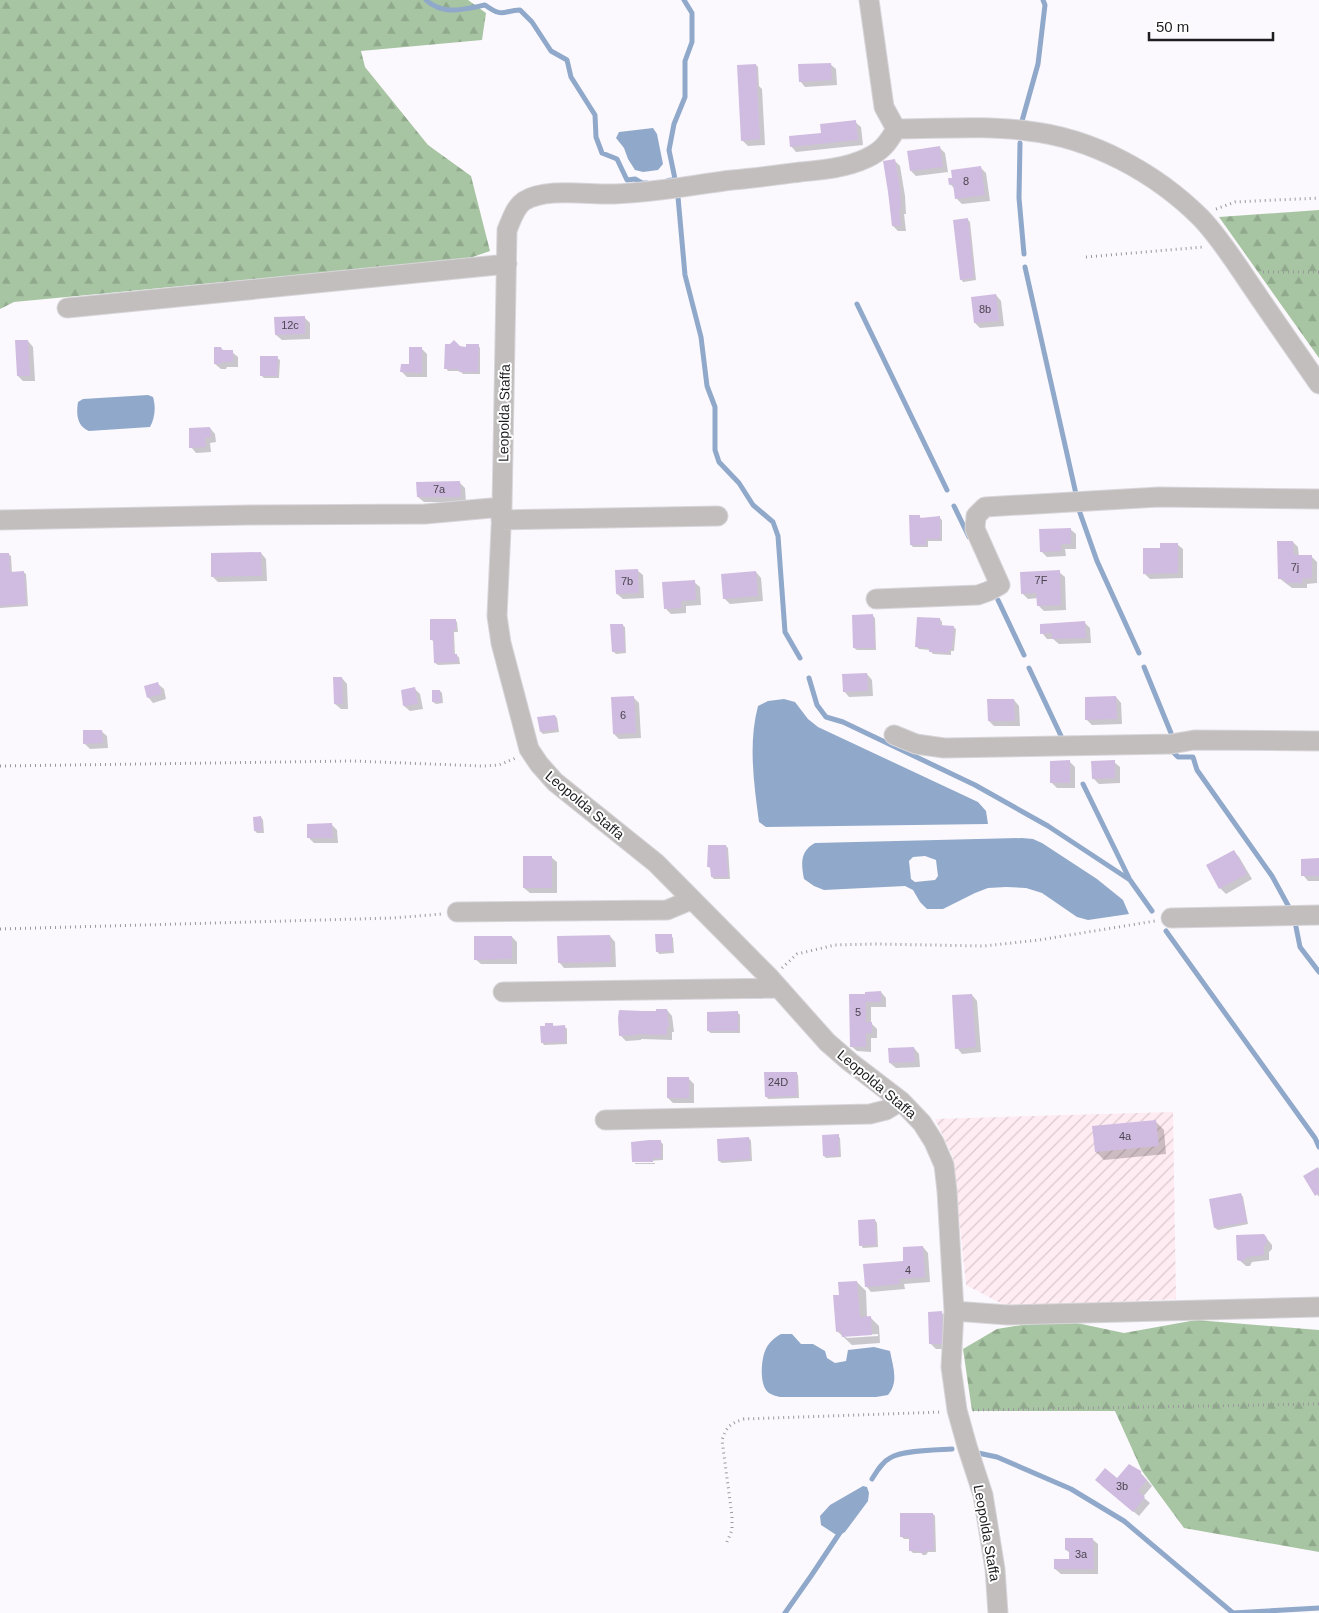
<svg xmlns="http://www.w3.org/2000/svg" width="1319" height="1613" viewBox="0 0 1319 1613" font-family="Arial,sans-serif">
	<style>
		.industrial { fill: url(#industrial-furrows) }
		.forest { fill: url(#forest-firs) }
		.water { fill: #90a9ca; fill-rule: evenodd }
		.shadow { fill: #0003; fill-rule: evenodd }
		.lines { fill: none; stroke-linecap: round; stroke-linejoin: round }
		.stream { stroke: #90a9ca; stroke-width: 5 }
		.building { fill: #d1bce1 }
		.minor-casing { stroke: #d8d6da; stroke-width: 21 }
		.path { stroke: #9a989c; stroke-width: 3; stroke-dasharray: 1 4; stroke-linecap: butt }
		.minor { stroke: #c2bebe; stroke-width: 19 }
		.labels { text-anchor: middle; stroke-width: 4; stroke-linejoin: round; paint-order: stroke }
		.number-label { font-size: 11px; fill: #4b4550 }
		.street-label { font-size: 14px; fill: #1e1d20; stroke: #fff }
	</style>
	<defs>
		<pattern id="industrial-furrows" width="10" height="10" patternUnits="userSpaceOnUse" patternTransform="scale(1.25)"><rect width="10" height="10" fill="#ffebf2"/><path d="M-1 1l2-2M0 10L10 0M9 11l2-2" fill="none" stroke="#dac9cf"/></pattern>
		<pattern id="forest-firs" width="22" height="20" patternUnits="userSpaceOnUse" patternTransform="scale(1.25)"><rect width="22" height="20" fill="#a8c5a3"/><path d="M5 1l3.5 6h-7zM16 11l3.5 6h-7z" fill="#90a98c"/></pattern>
	</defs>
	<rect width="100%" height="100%" fill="#fcf9fe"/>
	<!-- industrial -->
	<path class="industrial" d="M1173,1112L1176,1299L1008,1307L966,1285L953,1157L935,1119Z"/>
	<!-- forest -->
	<path class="forest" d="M0,0H468L486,13L482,40L361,51L365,67L428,145L471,176L490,251L467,259L14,302L0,309Z
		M1319,210V358L1219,217Z
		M1058,1319L1124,1333L1196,1320L1319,1330V1552L1184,1528L1142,1471L1115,1411H972L963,1349L997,1329Z"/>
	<!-- water -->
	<path class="water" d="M653,128L657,134L663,164L658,170L643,172L635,170L628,159L624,148L616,138L619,132Z
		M148,395L153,397C156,407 155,418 150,427L89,431C77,426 76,414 78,402L83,399Z
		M784,699L795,702L808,719L818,727L978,802L986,811L988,824L766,827L759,822C754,784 748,744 758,706L768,701Z
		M1022,838L1033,839L1042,843L1097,879L1123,900L1129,914L1088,920L1077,917L1042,893L1026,888L1006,887L988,888L975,893L943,909H927L920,902L913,890L905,886L824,890L814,886L804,879C801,863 800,851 815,843ZM925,856L936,860L938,876L935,880L915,882L911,879L909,861L913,857Z
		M781,1334H792L801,1344H813L825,1351L827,1358L835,1363L846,1361L848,1350L874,1347L890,1351C893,1367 899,1382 888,1395L876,1397H780C776,1396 772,1395 769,1393C759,1386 761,1361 765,1351C768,1343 774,1338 781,1334Z
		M863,1486L867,1487L869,1493L868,1501L845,1532L838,1536L821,1525L820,1516L830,1505Z"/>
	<!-- shadow -->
	<path class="shadow" d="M830,64L836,69L837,85L805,87L800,81Z
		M756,65L758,67L759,86L762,89L765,145L748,146L742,140Z
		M855,122L861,127L863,145L796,152L791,146Z
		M940,148L945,153L948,172L916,176L911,171Z
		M894,160L900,166L905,196L906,214H904L906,231H898L893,226Z
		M980,167L986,173L990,201L962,204L957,199L955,189L950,184Z
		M967,219L970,222L976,280L963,282L961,279Z
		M996,295L1001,301L1004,326L980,328L975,323Z
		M304,317L310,323V339L282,340L276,335Z
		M28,341L33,347L35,381H23L18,376Z
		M478,345L480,348V374H463L460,371H448L446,368L460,348H467Z
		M221,348L225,352H232L238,357V367H227L226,369H221L215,364Z
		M421,348L427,354V377H407L402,372L410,366Z
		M277,358L280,360L279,378H264L261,375Z
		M210,428L215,434L216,442L210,443L211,452L196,453L191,447Z
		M460,483L465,488L466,502H424L418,497Z
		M919,516L922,519L939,517L942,520V541H928V547H913L911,545Z
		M1070,529L1076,534V549H1065L1066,556L1047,557L1041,551Z
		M1293,542L1298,547L1299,557L1311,556L1317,562V583L1307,584V588H1292L1279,578Z
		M1177,544L1183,549V578L1150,579L1144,573L1161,550Z
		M261,553L266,559L267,581L218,582L213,577Z
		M0,554H8L11,556L12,573L23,572L26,574L28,606L0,608Z
		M637,570L643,575L644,598L623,599L617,594Z
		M756,572L761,578L763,601L730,604L724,598Z
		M1059,572L1065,577L1066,610L1044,611L1038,605V598L1028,599L1022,593Z
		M694,582L700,587L701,605L686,606V613L671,614L666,609Z
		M872,615L875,618L876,650H857L854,648Z
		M940,619L942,622V626L953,627L956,629L954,651H951V655L933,654L930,650L919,649L917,647Z
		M455,620L457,622L458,632H454L455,655L459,657L460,664L438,665L435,663L434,642L431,639Z
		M1085,623L1090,628L1091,643L1059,644L1053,639H1047L1042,633Z
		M622,625L625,627L626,653L616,654L613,651Z
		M867,674L872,680L873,696L849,697L844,691Z
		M342,678L347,684L348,709H341L335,704Z
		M158,684L164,689L166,699L153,703L148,697Z
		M415,689L420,694L423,709L410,711L404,706Z
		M440,691L442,693L443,703L436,704L433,702Z
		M633,697L639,703L641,738L619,739L614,734Z
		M1116,697L1121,703L1122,724L1092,725L1086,719Z
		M1014,700L1019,706L1020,726H994L989,721Z
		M555,716L557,718L559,732L543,734L541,732Z
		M101,731L107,736L108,748L90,749L85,744Z
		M1070,762L1075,767V788H1057L1051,782Z
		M1114,762L1120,767V783L1099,784L1093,778Z
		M261,817L263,820L264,833H257L255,831Z
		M332,825L337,830L338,843H314L309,838Z
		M726,846L728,848L730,879H714L712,877L711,869L709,867Z
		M1234,851L1239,857L1252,879L1226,894L1220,888L1207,866Z
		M551,857L557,862V893H530L524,888Z
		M1319,860V881H1308L1303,875Z
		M671,935L673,938L674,953L659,954L657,951Z
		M610,936L615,942L616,967L564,968L559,962Z
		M512,937L517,942V964H481L475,959Z
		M881,992L886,998V1007H871V1023L877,1029V1038H871V1052L857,1051L851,1046L867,996Z
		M972,995L977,1001L981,1052L962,1054L957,1048Z
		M667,1010L672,1016L674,1032H672V1040L641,1039V1040L626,1041L620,1035L643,1012Z
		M738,1013L740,1015V1033H711L708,1031Z
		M552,1024L555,1027H565L567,1029V1044L544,1045L542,1042Z
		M914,1048L919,1054L920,1067L896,1068L890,1063Z
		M796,1073L798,1075L799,1098L768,1099L766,1096Z
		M688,1078L694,1084V1103H673L668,1098Z
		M1156,1122L1164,1130L1166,1154L1104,1160L1096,1152Z
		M838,1136L840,1138L841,1157L826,1158L824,1156Z
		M749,1138L751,1141L752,1161L722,1163L719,1161Z
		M660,1141L663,1144V1160L633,1162V1143Z
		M635,1163H655V1164H635Z
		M1318,1168L1319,1169V1197L1305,1176Z
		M1241,1194L1243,1197L1248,1224L1218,1230L1215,1228Z
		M875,1220L877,1223L878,1247L863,1248L861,1245Z
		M1264,1235L1272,1245V1249L1269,1252V1260L1252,1262L1250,1266H1246L1238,1259Z
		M923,1247L928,1253L930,1282L904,1284L905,1289L871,1292L866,1286L905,1262Z
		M857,1282L866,1291L867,1318L870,1317L879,1326L880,1343L852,1345L837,1331L841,1296ZM878,1334V1336L847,1338L844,1336Z
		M942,1313L947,1318L948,1349H936L930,1343Z
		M1140,1472L1152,1486L1143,1497L1150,1503L1139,1516L1102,1486Z
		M933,1514L935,1516L936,1552H928L926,1555H923L921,1553H913L910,1550V1539H904L901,1536Z
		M1092,1539L1098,1544V1574H1061L1055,1569L1070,1560V1553L1066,1550Z"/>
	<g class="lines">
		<!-- stream -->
		<path class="stream" d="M426,0C443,16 465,9 485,5C503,18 502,11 520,10L532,22L551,51L567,60L571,77L595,115L596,137L602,153L617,159L627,180L635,179L642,183H647
			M1022,121L1038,64L1045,5L1043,0
			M1020,143L1019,198L1024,254
			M667,181L675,179L669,150L674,124L685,97V61L692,42V13L684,0
			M678,197L685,275L701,337L707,386L715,407V450L719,462L739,483L753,505L773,522L778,536L785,632L800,658
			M1025,267L1076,494
			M857,304L947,490
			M954,506L969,537
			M1079,510L1097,561L1139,653
			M998,600L1024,655
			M1144,667L1171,733
			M1029,668L1062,738
			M809,678L817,705L826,717L843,722L975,785L1048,826L1130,880L1152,911
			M1173,752L1178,757H1193L1197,770L1272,876L1290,909
			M1083,784L1129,878
			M1295,922L1300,947L1319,972
			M1166,931L1315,1138L1319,1147
			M978,1453L997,1457L1071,1489L1124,1521L1233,1613L1319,1608
			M872,1479C877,1471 882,1462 890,1458C902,1450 937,1450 952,1449
			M785,1613L811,1576L841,1531"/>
	</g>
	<!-- building -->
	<path class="building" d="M831,63L832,80L799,82L798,64Z
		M756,64L760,139L741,141L737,65Z
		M856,120L858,140L790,147L789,136L821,133L820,124Z
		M940,146L943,167L910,171L907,151Z
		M895,159L900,189L901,209H899L901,226H892L888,192L883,161Z
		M981,166L985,195L955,199L953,184L949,185L948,178H952L951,170Z
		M968,218L974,278L960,280L953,220Z
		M996,294L999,321L974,323L971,297Z
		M305,316V334L275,335L274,317Z
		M15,340H28L30,376H17Z
		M454,340L460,346L466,347V344H479L478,372H459V369H444L445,344H450Z
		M214,347H221L222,350H233V362H222L221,364H214Z
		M409,347H422V373L400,372L401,364H409Z
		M260,356H278L277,376H260Z
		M210,427L211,437L205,438L206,447L189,448V428Z
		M460,481L461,497H417L416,482Z
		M909,515H920V518L940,516V539H926V545H910Z
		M1071,528V544H1061V551L1040,552L1039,529Z
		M1277,541H1293L1294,555H1312V578L1302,579L1303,583H1285V579H1278Z
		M1160,543H1178V573L1143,574V548H1160Z
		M261,552L262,576L211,577V553Z
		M0,553H9L10,572L24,571L26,604L0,606Z
		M638,569L639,593L616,594L615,570Z
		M1060,570L1061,605L1037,606L1036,593L1021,594L1020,572Z
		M756,571L758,596L723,599L721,574Z
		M695,580L696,600L681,601V608L664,609L662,582Z
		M873,614L875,648H853L852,615Z
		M917,617L940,618V625L954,626L952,649H949V653L929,652V648L915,647Z
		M430,619H456V630H453V654H457L458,662L434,663L433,640H430Z
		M1085,621L1086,638L1052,639V633L1040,634V624Z
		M610,624H623L625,651L612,652Z
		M867,673L868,691L843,692L842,674Z
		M333,677H342L343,704H334Z
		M158,682L162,694L147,698L144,686Z
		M415,687L418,704L403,706L401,690Z
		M432,690H440L441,702H432Z
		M634,696L636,733L613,734L611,697Z
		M1116,696L1117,719L1085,720V697Z
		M987,699H1014L1015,721H988Z
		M555,715L558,729L540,732L537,717Z
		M83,730H102L103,743L83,744Z
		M1070,760V783H1050V761Z
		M1115,760V778L1092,779L1091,761Z
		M261,816L262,831H254L253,817Z
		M332,823L333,838H307V824Z
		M708,845H726L728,877H711L710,867H707Z
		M1234,850L1247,874L1219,889L1206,865Z
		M523,856H552V888H523Z
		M1319,858V876H1301V859Z
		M655,934H672V951L656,952Z
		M610,935L611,962L558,963L557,936Z
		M474,936H512V959L474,960Z
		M881,991V1002H866V1022H872V1033H866V1047H850L849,994H865V992Z
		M972,994L976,1047L955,1049L952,995Z
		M656,1009H667L669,1027H667V1035L636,1034V1035L619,1036L618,1018L619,1010L643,1011H656Z
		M738,1011V1031H707V1012Z
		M545,1023H553V1026L565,1025V1042L541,1043L540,1026H545Z
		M914,1047L915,1062L889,1063L888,1048Z
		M764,1072H797V1096L765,1097Z
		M667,1077H689V1098H667Z
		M1156,1120L1159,1146L1095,1152L1092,1126Z
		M839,1134V1156H823L822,1135Z
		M749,1137L750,1159L718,1161L717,1139Z
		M649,1140H661V1158H653V1162H632L631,1142Z
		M1318,1167L1319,1193L1315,1196L1303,1176Z
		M1241,1193L1247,1222L1214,1228L1209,1199Z
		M875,1219L876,1245L859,1246L858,1220Z
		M1264,1234L1267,1238V1243L1264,1246V1255L1247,1257L1244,1261H1240L1237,1260L1236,1235Z
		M923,1246L925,1277L899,1279L900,1284L865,1287L863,1264L903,1261V1247Z
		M857,1281L860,1317L871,1316L872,1335L842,1337L841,1331L836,1332L833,1295H839L838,1282Z
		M942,1311L943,1344H929L928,1312Z
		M1129,1464L1141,1471V1475L1147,1480L1138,1491L1145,1497L1133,1512L1095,1480L1105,1468L1117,1478Z
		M900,1513H933L934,1550L926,1551L924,1553H920L917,1551H909V1537H900Z
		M1065,1538H1093L1094,1569H1054V1559H1069V1550H1065Z"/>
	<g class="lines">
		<defs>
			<path id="minor" d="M869,0L884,107L896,129
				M896,129C888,143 882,151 867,158C846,168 822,170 800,172C777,175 755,178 732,180C693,185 654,193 614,194C589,195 546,187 524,201C515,207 511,221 507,230L502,507L497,616L501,643L529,749L539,764L555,782L656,863L770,978L827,1042L850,1062L901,1101L922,1123L934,1142L944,1165L947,1191L954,1311L951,1367L957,1410L967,1446L983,1495L995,1569L998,1613
				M896,129C940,129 985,125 1028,131C1092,138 1156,173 1201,218C1220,238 1235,262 1250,284C1273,318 1296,351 1319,384
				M67,308L507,264
				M0,520L249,515L425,514L502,507
				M501,520L718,516
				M876,599L978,595L989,591L1000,585L975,529L976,516L985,507L1159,497L1319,499
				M894,735L916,744L944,748L1171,744L1194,740L1319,741
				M457,912L667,910L691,900
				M1171,918L1319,915
				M503,992L779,988
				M605,1120L870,1114L886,1110L901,1101
				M954,1311L1008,1315L1319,1307"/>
		</defs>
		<!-- minor casing -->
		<use href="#minor" class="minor-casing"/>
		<!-- path -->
		<path class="path" d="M1216,209L1235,202L1319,198
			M1086,257L1203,247
			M1263,272H1319
			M0,766L352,761L483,766L499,765L516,758
			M0,929L393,918L442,914
			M782,968L797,954L835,945L876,944L984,946L1039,940L1155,921
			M973,1410L1319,1404
			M727,1542L732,1530V1516L722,1440C726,1427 731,1423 744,1419L942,1412"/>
		<!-- minor -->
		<use href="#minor" class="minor"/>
	</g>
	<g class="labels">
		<!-- number labels -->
		<g class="number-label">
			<text x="966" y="185">8</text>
			<text x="985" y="313">8b</text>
			<text x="290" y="329">12c</text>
			<text x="439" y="493">7a</text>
			<text x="1295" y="571">7j</text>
			<text x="1041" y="584">7F</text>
			<text x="627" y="585">7b</text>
			<text x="623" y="719">6</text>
			<text x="858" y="1016">5</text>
			<text x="778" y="1086">24D</text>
			<text x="1125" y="1140">4a</text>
			<text x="908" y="1274">4</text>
			<text x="1122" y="1490">3b</text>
			<text x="1081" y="1558">3a</text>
		</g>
		<!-- street labels -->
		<g class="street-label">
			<text transform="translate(504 413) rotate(-89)" y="5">Leopolda Staffa</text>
			<text transform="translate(585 805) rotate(40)" y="5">Leopolda Staffa</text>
			<text transform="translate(877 1084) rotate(40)" y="5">Leopolda Staffa</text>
			<text transform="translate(987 1533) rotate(80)" y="5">Leopolda Staffa</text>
		</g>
	</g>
	<!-- scale -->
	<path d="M1149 32v8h124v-8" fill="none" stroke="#1e1d20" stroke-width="2.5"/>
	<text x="1156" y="32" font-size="15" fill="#1e1d20" stroke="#ffffff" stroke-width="4" paint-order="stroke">50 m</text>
</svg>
